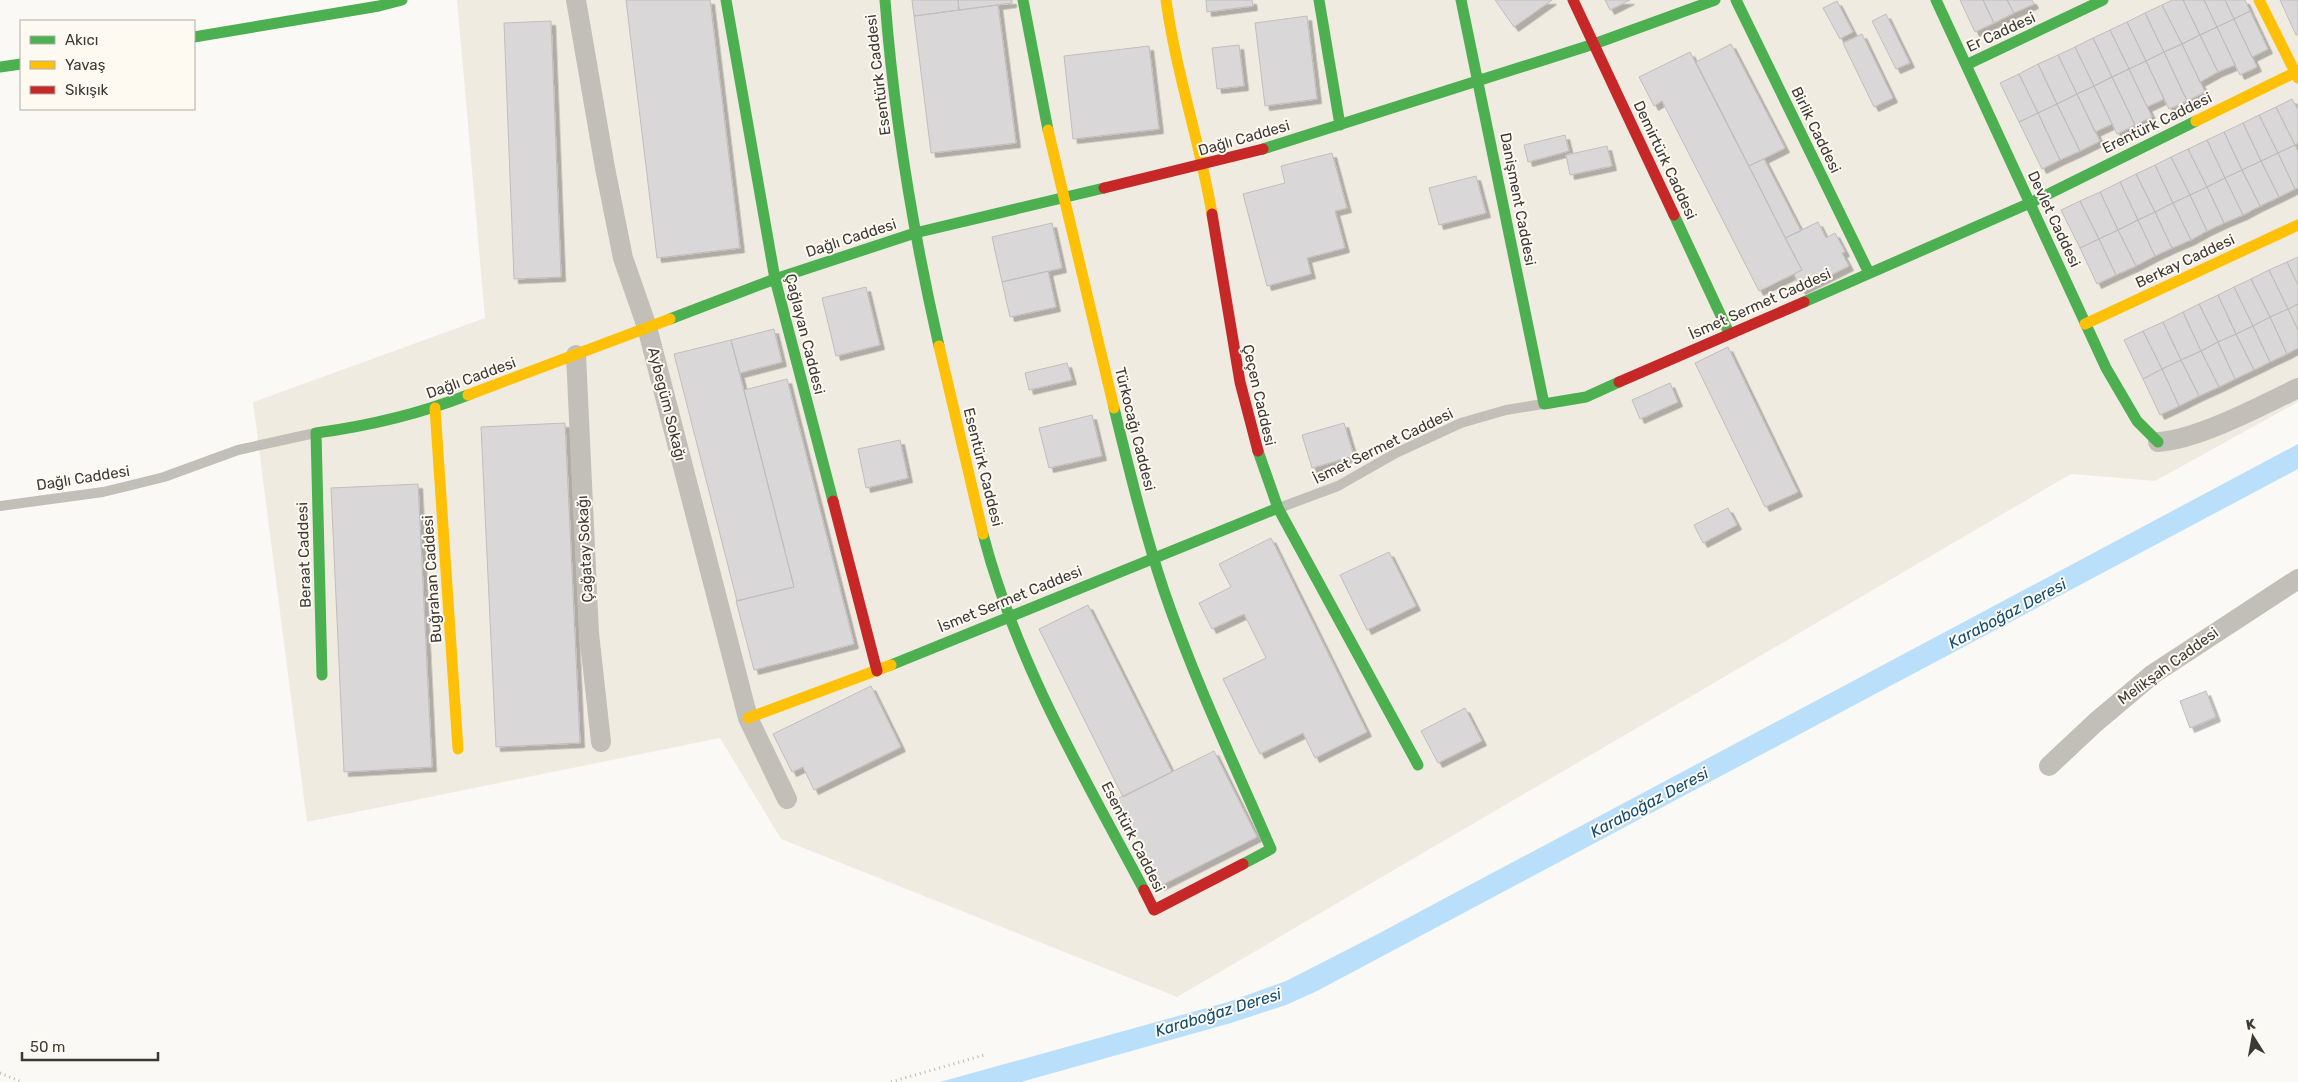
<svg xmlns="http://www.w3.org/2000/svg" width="2298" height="1082" viewBox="0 0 2298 1082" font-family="Rubik,sans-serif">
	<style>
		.built { fill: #f0ebe1 }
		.water { fill: #badffb }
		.building { fill: #d9d7d7; stroke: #c0bebd; filter: url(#shadow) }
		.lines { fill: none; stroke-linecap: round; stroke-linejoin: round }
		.path { stroke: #bab8b2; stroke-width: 3; stroke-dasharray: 1 4; stroke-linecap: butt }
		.lane { stroke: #c2bfb8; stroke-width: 10 }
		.street { stroke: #c2bfb8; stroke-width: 20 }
		.fast { stroke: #4caf50; stroke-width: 11 }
		.slow { stroke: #ffc107; stroke-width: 11 }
		.jam { stroke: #c62828; stroke-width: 11 }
		.labels { text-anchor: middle; stroke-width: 4; stroke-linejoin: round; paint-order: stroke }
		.street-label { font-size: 15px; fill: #3c3a37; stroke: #fefaf2 }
		.water-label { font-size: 16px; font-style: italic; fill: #0f4e75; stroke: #fefaf2 }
	</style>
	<defs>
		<filter id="shadow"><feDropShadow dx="4.5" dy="4.5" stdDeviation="0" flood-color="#0004"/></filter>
	</defs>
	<rect width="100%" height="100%" fill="#fbf9f5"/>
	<!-- built -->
	<path class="built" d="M457,0H2298V402L2155,481L2071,474L1177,997L781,839L720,738L307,822L253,402L485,318Z"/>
	<!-- water -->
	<path class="water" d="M2298,444V469L1317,991L1286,1005L1231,1023L1021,1082H940L1228,1002L1286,981L1374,936Z"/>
	<!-- building -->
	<path class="building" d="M626,0H710L740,248L657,258Z
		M912,0H958L959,10L914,16Z
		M958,0H1012V3L959,10Z
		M1206,0H1252L1253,6L1207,12Z
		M1495,0H1552L1514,27Z
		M1605,0H1630L1610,10Z
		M1960,0H1983L1994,23L1975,32Z
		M1983,0H2007L2014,13L1994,23Z
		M2007,0H2032L2034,4L2014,13Z
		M2172,0H2183L2200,35L2182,44L2162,5Z
		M2183,0H2204L2217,27L2200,35Z
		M2204,0H2225L2234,19L2217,27Z
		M2225,0H2245L2250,11L2234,19Z
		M2280,0H2298V34L2296,35Z
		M1837,1L1853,32L1840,39L1823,8Z
		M998,5L1016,143L931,153L914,16Z
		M2162,5L2182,44L2164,52L2145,13Z
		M2250,11L2268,49L2252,57L2234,19Z
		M2145,13L2164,52L2146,61L2127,22Z
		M1886,14L1910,63L1896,69L1872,21Z
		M1307,16L1317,99L1265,106L1255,23Z
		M2234,19L2257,67L2240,75L2217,27Z
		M551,21L561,277L514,279L504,23Z
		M2127,22L2146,61L2129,69L2110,30Z
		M2217,27L2235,65L2218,72L2200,35Z
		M2110,30L2129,69L2112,77L2093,38Z
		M1862,34L1893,98L1874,107L1843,43Z
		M2200,35L2218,72L2200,82L2182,44Z
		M2093,38L2112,77L2094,86L2075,47Z
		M1731,44L1785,148L1749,166L1696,62Z
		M2182,44L2205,92L2187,101L2164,52Z
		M1239,45L1244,86L1217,89L1212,48Z
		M1149,46L1159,129L1073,139L1064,56Z
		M2075,47L2094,86L2077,94L2058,55Z
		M1690,52L1802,270L1759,291L1662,101L1654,106L1639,77Z
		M2164,52L2187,101L2169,109L2146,61Z
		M2058,55L2077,94L2057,104L2038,64Z
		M2146,61L2164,99L2147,107L2129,69Z
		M2038,64L2057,104L2038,113L2019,74Z
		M2129,69L2152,117L2135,125L2112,77Z
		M2019,74L2038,113L2019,122L2000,83Z
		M2112,77L2135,125L2117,134L2094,86Z
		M2094,86L2112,124L2095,132L2077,94Z
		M2077,94L2100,141L2080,151L2057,104Z
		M2292,99L2298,110V143L2295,145L2276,107Z
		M2057,104L2080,151L2060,160L2038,113Z
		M2276,107L2295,145L2278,153L2259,115Z
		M2038,113L2060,160L2042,169L2019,122Z
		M2259,115L2278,153L2261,161L2243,123Z
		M2243,123L2261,161L2242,170L2224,132Z
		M2224,132L2242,170L2225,178L2207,140Z
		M1565,135L1569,151L1528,162L1524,145Z
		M2207,140L2225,178L2207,187L2188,149Z
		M2295,145L2298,152V188L2295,189L2278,153Z
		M1607,146L1612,166L1570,175L1566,155Z
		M2188,149L2207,187L2190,195L2171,157Z
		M1332,153L1347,208L1335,211L1345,248L1307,258L1311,274L1267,286L1243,194L1285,183L1281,166Z
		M2278,153L2295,189L2279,197L2261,161Z
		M2171,157L2190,195L2173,203L2155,165Z
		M1764,159L1801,231L1785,238L1749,166Z
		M2261,161L2279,197L2260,206L2242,170Z
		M2155,165L2173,203L2155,212L2136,174Z
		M2242,170L2260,206L2243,215L2225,178Z
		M2136,174L2155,212L2138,220L2120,182Z
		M1476,176L1486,213L1439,225L1429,188Z
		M2225,178L2243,215L2224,223L2207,187Z
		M2120,182L2138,220L2118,230L2100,192Z
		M2207,187L2224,223L2207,231L2190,195Z
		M2100,192L2118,230L2099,239L2080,201Z
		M2190,195L2207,231L2191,240L2173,203Z
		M2080,201L2099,239L2080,248L2061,210Z
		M2173,203L2191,240L2172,248L2155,212Z
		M2155,212L2172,248L2155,256L2138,220Z
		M2138,220L2155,256L2136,266L2118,230Z
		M1818,222L1826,238L1835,233L1845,252L1842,253L1849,266L1801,290L1794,274L1802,270L1785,238Z
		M1052,223L1062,268L1002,282L992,237Z
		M2118,230L2136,266L2116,275L2099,239Z
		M2099,239L2116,275L2097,284L2080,248Z
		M2298,257V285L2287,262Z
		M2287,262L2298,285V304L2288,309L2269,270Z
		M2269,270L2288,309L2270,317L2251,279Z
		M1048,271L1056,307L1010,317L1002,282Z
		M2251,279L2270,317L2253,326L2234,287Z
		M866,287L880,345L836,356L822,298Z
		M2234,287L2253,326L2236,334L2218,295Z
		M2218,295L2236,334L2218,342L2199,304Z
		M2199,304L2218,342L2201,351L2183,312Z
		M2298,304V330L2288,309Z
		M2288,309L2298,330V348L2287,354L2270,317Z
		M2183,312L2201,351L2181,360L2163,322Z
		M2270,317L2287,354L2270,362L2253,326Z
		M2163,322L2181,360L2162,369L2143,331Z
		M2253,326L2270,362L2254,370L2236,334Z
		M774,329L782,362L740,373L731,340Z
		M2143,331L2162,369L2143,379L2124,340Z
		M2236,334L2254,370L2235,379L2218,342Z
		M731,340L794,587L737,601L674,354Z
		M2218,342L2235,379L2219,387L2201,351Z
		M1728,347L1798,492L1765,507L1695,363Z
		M2201,351L2219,387L2199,396L2181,360Z
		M2181,360L2199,396L2179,406L2162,369Z
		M1067,363L1072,380L1029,390L1025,373Z
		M2162,369L2179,406L2160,415L2143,379Z
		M787,379L854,644L754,670L736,601L794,587L744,390Z
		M1670,383L1678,402L1640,419L1632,400Z
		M1092,415L1102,456L1049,468L1039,428Z
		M565,423L580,743L496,747L481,427Z
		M1344,423L1354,456L1312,468L1302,435Z
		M900,440L908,478L866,488L858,449Z
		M418,484L432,767L344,772L331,488Z
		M1728,508L1737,525L1703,543L1694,525Z
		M1271,538L1367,732L1315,758L1303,733L1260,754L1223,679L1266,658L1244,614L1212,629L1199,603L1231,587L1219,564Z
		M1389,552L1416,606L1367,630L1340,575Z
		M1088,605L1172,772L1123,797L1039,629Z
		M871,686L901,747L814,790L803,767L792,772L773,734Z
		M2206,691L2216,717L2190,728L2180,701Z
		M1465,708L1482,741L1438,763L1421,731Z
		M1214,751L1257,837L1160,886L1117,799Z"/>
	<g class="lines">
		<!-- path -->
		<path class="path" d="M0,1073L22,1082
			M891,1082L984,1055"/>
		<!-- lane -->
		<path class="lane" d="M0,506L103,492L136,484L164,477L238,450L315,433
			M1279,508L1338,486L1396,453L1461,423L1506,410L1543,404"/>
		<!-- street -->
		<path class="street" d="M576,0L605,168L623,258L647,327L748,718L787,799
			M576,355L589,633L601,742
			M2158,442C2197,440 2261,406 2298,388
			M2049,766L2096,722L2153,674L2298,579"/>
		<!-- fast -->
		<path class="fast" d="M726,0L775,279L833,501
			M885,0C894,117 913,232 939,346
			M1023,0L1048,130
			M1319,0L1340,125
			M1461,0L1544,404L1586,397L1619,382
			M1736,0L1869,273
			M1936,0L2106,368L2137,421L2158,442
			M194,37L379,6L402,0
			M1966,65L2103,0
			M0,67L21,64
			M1263,149L1594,44L1715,0
			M1674,215L1729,333
			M1804,302L2030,203L2196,121
			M670,319L775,279L915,233L1104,188
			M1114,408C1129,469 1144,531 1164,591C1194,679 1234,764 1271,849L1243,864
			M1258,451L1278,508L1418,765
			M983,534C1016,662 1083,775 1144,890
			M891,665L1278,508
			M322,675L316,433C368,426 419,414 468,395"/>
		<!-- slow -->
		<path class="slow" d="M1166,0C1176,73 1200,142 1212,214
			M2259,0L2298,78
			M2196,121L2298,71
			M1048,130L1114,408
			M2085,324L2298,225
			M939,346L983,534
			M468,395L670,319
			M435,408L458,749
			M748,718L891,665"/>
		<!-- jam -->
		<path class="jam" d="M1573,0L1674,215
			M1104,188L1263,149
			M1212,214L1240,382L1258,451
			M1619,382L1804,302
			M833,501L877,671
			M1144,890L1154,910L1243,864"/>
	</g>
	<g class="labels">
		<!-- street labels -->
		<g class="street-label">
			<text transform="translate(2001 32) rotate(-25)" y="5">Er Caddesi</text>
			<text transform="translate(878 75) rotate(-97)" y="5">Esentürk Caddesi</text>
			<text transform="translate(2157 123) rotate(-26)" y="5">Erentürk Caddesi</text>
			<text transform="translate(1816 130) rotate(64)" y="5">Birlik Caddesi</text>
			<text transform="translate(1244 138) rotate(-16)" y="5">Dağlı Caddesi</text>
			<text transform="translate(1665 160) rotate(65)" y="5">Demirtürk Caddesi</text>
			<text transform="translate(1518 199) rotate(79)" y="5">Danişment Caddesi</text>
			<text transform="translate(2054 219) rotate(65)" y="5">Devlet Caddesi</text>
			<text transform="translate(851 238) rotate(-18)" y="5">Dağlı Caddesi</text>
			<text transform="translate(2185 261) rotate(-25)" y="5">Berkay Caddesi</text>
			<text transform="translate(1760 304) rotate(-24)" y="5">İsmet Sermet Caddesi</text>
			<text transform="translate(805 334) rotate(76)" y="5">Çağlayan Caddesi</text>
			<text transform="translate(471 378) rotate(-20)" y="5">Dağlı Caddesi</text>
			<text transform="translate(1259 395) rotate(77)" y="5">Çeçen Caddesi</text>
			<text transform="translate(667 404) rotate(76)" y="5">Aybegüm Sokağı</text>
			<text transform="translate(1135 429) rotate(76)" y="5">Türkocağı Caddesi</text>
			<text transform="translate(1383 446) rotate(-26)" y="5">İsmet Sermet Caddesi</text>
			<text transform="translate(983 467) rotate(76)" y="5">Esentürk Caddesi</text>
			<text transform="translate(83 478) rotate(-9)" y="5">Dağlı Caddesi</text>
			<text transform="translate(585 549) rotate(-93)" y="5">Çağatay Sokağı</text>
			<text transform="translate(304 555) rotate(-92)" y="5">Beraat Caddesi</text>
			<text transform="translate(432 579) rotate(-94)" y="5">Buğrahan Caddesi</text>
			<text transform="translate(1010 599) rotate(-22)" y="5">İsmet Sermet Caddesi</text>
			<text transform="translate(2168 666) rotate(-36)" y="5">Melikşah Caddesi</text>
			<text transform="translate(1133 837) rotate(63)" y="5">Esentürk Caddesi</text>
		</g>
		<!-- water labels -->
		<g class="water-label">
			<text transform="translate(2007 613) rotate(-28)" y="6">Karaboğaz Deresi</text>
			<text transform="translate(1649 802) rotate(-28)" y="6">Karaboğaz Deresi</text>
			<text transform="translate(1218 1012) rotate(-17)" y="6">Karaboğaz Deresi</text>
		</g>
	</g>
	<!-- legend -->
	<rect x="20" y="20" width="175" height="90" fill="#fefaf2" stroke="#b0ada7"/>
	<rect x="30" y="36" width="25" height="8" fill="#4caf50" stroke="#b0ada7"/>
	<text x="65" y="45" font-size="15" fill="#3c3a37">Akıcı</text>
	<rect x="30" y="61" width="25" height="8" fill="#ffc107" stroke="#b0ada7"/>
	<text x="65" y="70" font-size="15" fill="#3c3a37">Yavaş</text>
	<rect x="30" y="86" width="25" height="8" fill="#c62828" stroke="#b0ada7"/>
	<text x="65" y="95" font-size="15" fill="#3c3a37">Sıkışık</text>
	<!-- north arrow -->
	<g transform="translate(2253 1037) rotate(349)" stroke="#fefaf2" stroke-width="4" paint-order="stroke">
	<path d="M0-4L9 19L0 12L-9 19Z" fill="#3c3a37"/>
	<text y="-8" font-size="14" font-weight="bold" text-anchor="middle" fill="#3c3a37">K</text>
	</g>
	<!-- scale -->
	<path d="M22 1052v8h136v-8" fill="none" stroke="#3c3a37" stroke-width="2.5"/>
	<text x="30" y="1052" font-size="15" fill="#3c3a37" stroke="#fefaf2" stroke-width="4" paint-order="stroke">50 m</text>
</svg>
